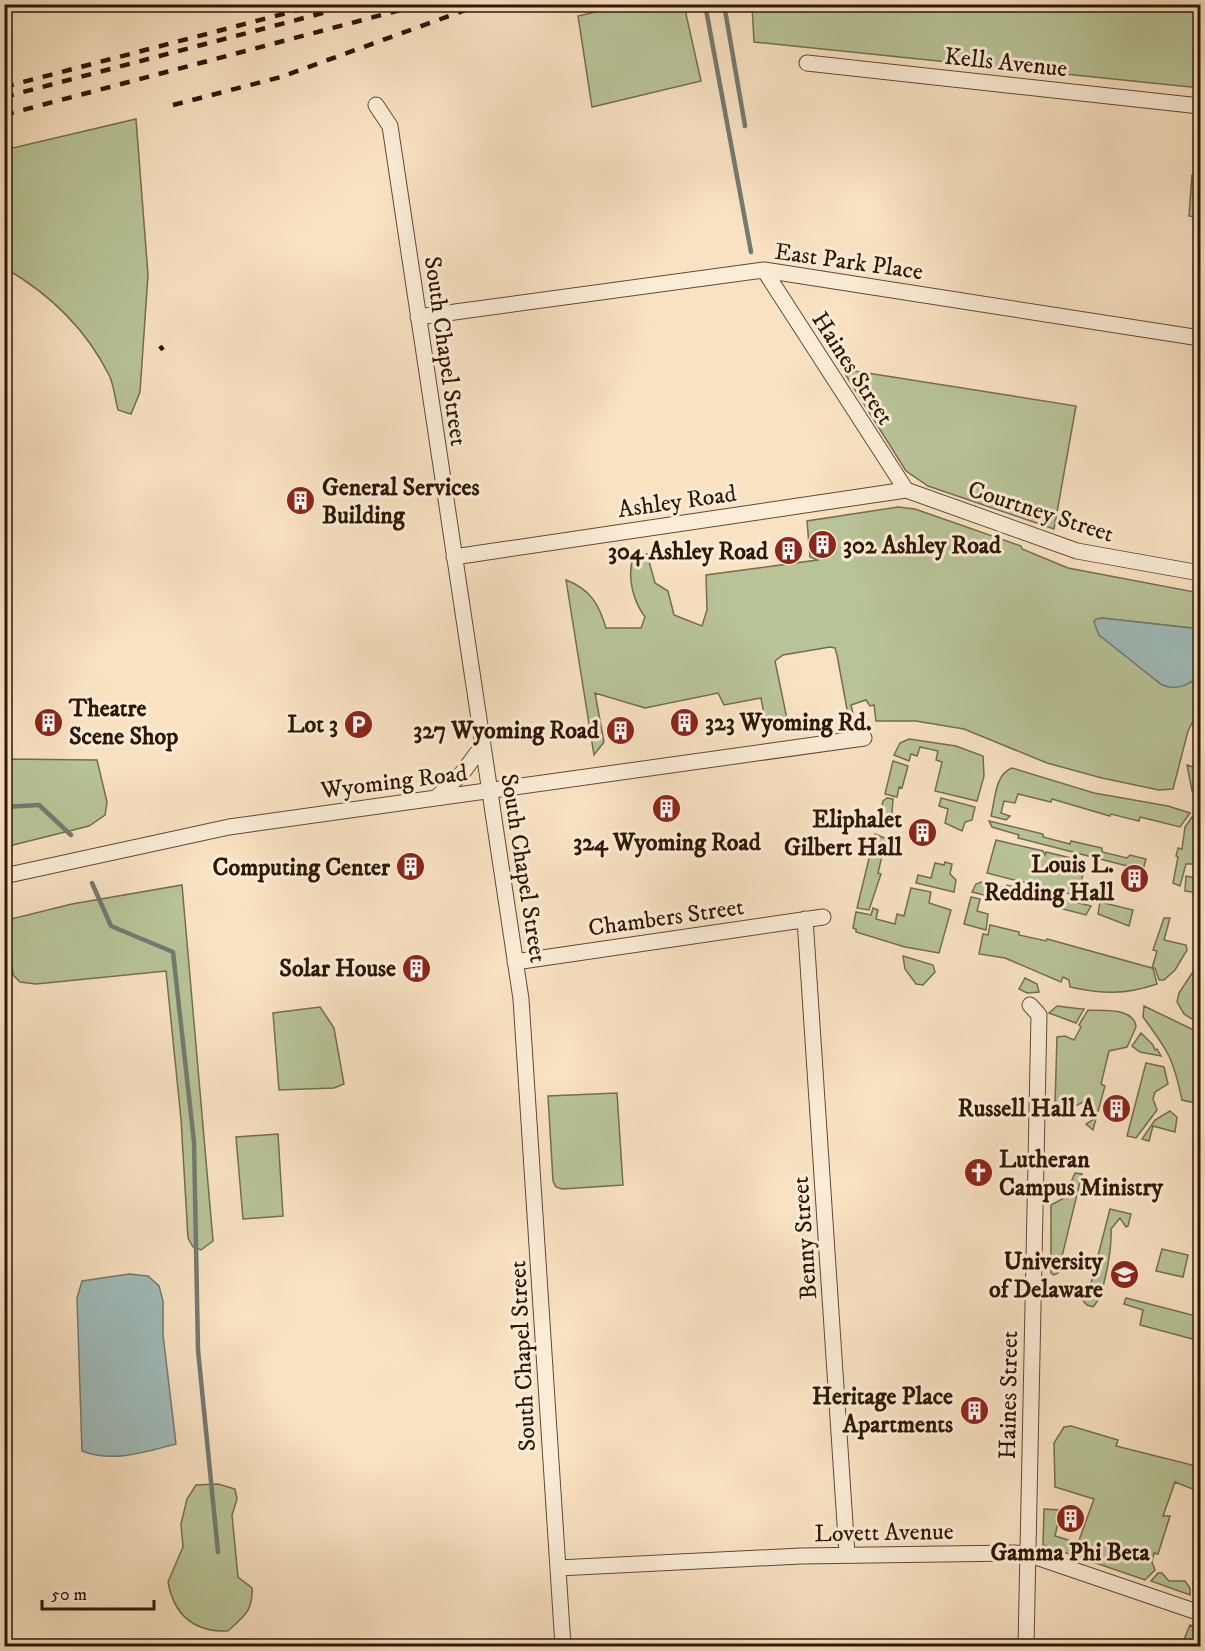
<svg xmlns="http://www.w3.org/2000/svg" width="1205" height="1651" viewBox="0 0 1205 1651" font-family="'IM FELL DW Pica',serif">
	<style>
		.green { fill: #b8c498; stroke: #736e4f; stroke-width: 1.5 }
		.water { fill: #a0bcbb; stroke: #727a73; stroke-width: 1.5 }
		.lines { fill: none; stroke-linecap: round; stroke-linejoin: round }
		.stream { stroke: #727a73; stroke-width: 4.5 }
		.minor-casing { stroke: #614a35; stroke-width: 17 }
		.minor { stroke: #fbecd7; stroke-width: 15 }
		.rail { stroke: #2e1706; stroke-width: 4.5; stroke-dasharray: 10 10; stroke-linecap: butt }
		.labels { text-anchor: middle; stroke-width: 6; stroke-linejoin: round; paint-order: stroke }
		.street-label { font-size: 24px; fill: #2e1706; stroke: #fbecd7 }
		.poi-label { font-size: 24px; font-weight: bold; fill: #2e1706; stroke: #fbecd7; text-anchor: end }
	</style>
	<rect width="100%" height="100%" fill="#f9e2c2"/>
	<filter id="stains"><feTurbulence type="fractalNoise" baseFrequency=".00333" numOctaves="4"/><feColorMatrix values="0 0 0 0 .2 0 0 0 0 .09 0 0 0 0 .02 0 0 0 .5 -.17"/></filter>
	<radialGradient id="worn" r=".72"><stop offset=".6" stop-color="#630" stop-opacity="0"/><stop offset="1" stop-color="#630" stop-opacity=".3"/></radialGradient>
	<!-- green -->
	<path class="green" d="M625,5H684L701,81L592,107L578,16Z
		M752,5H1200V88L754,42Z
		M136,119L148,275L140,392L131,414L118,410C115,399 114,385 109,375C86,329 48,293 5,268L4,150Z
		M1192,175H1200V218L1189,216Z
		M842,369L1076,406L1054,529L928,486L906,471Z
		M898,507L915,509L1021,546L1022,549L1068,568L1200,593V629L1102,618L1094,622L1159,683L1193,679L1200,669V725L1192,723L1188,731L1173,789L1159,790L1102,778L1047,763L964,729L916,721H876L874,705L870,706L866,700L851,705L854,718L849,720L837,655L835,648L830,647L783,655L775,661L787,719L785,726L767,730L761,698L724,705L718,693L645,708L595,693L604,742L594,755L566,580C590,589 599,604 606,628H641L645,617C633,601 627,577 633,557L647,554L655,583L668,591L674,615L702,626L707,610L706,575L817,560L810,557L807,521Z
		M909,739L956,746L983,756L984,776L977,801L935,791L942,762L936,760L938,751L920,747L917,756L911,754L909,761L894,755L900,743Z
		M5,759L97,760L107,802L105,815L89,826L5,847Z
		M893,761L908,766L902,788L899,787L897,797L885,794Z
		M1187,765L1200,769V801L1192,791Z
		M1012,768L1094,793L1168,806L1190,813L1180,827L1140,817L1139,821L1111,814L1110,816L1052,799L1051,802L1018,794L1015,803L1004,801L1001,813L1010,816L1006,820L991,816C995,800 995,774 1012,768Z
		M887,798L893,799L892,814L896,815L894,821L888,820L886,826L878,825L883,801Z
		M941,798L975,807L972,820L965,822L962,831L945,823L948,809L939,806Z
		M1192,817L1200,822V864H1186L1180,886L1173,883L1178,857L1176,856L1178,848L1182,849L1185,827Z
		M989,821L1043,834V837L1070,844L1071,841L1102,848V852L1127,858L1130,855L1146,859L1143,870L1018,838L1019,835L992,827Z
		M875,834L889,840L887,847H884L878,873L881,874L869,910L857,908Z
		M996,840L1043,851L1045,855L1046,852L1083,861L1086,864L1078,893L1075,895L1037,886V883L1034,885L987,873Z
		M945,862L952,864L950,874L956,880L954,892L916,883L918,875L931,878L935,863L944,865Z
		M1186,876L1200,879V893L1185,891Z
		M982,882L1005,888L1007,885L1018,888V890L1056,898L1055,901L1050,900L1049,902L1028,897L1027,900L994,892L992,897L972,892L976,884Z
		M182,885L213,1241L201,1250L193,1247L188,1238L181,1119L166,971L36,984L20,982L13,975L7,920L72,904Z
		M911,888L931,892L929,903L951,910L939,953L905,947L856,932V929L853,928L856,912L871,915L873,908L878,910L876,919L895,924L897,914L904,916Z
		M971,897L980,899L977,911L988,914L986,930L964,924Z
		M1062,899L1091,906L1086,915L1059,908Z
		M1100,902L1133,910L1129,926L1098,914Z
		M1164,918H1170L1164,940L1186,945L1187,950L1175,970L1164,980H1159L1155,968H1153L1157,984C1125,995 1102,994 1070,987L1069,980L1063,977L1061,982L1005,958L979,954L983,934L988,935L990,925L1019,932V935L1046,941L1047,939L1152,968L1157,951L1153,950Z
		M903,956L933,965L935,972L923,985L916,984L905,969Z
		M1200,961V1024L1184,1014L1177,1002L1179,993Z
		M1025,978L1037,984L1039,992L1027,993L1019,989Z
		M1057,1006L1081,1009H1084L1076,1023L1049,1013Z
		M1144,1006L1200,1033V1104L1182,1100C1173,1057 1168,1051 1143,1017Z
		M320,1007L334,1028L344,1084L334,1088L279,1090L273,1013Z
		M1088,1010C1103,1011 1134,1007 1136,1027L1127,1047L1109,1051L1101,1084L1105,1086L1093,1130L1086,1124L1094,1119L1083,1102L1070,1109L1055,1104L1057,1037L1065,1036L1074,1040L1081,1027L1079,1025Z
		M1141,1033L1153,1045L1155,1050L1157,1049L1161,1056L1140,1052L1132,1046Z
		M1146,1063L1164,1067L1168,1084L1155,1092L1153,1099L1157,1110L1136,1138L1127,1136Z
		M617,1093L623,1185L562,1189L556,1187L553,1181L548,1096Z
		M1170,1111L1177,1117L1175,1132L1153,1126L1149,1141L1142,1139L1155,1120Z
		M278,1134L283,1216L243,1219L236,1137Z
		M1075,1173L1082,1174L1058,1273L1054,1275L1051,1273V1205L1064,1198Z
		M1110,1209L1131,1214L1128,1226L1126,1227L1120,1218L1111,1229C1112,1246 1105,1295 1093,1307L1087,1305L1079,1296L1080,1287H1090Z
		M1162,1249L1188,1255L1183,1277L1156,1271Z
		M1126,1298L1200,1317V1341L1140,1325L1143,1310L1124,1304Z
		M1071,1426L1118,1440L1116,1446L1200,1467V1492L1175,1482L1163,1516H1170L1158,1554L1154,1553L1152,1562L1155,1570L1145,1580L1043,1545L1044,1509L1061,1510L1055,1536L1078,1543L1094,1499L1055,1487L1054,1443L1064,1427Z
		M218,1484L235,1489L237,1499L232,1515L238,1577L252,1588C253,1611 244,1616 228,1631C194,1632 174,1615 168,1582L183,1547L181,1524L187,1499L196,1485Z
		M1158,1573H1162L1169,1581H1185L1190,1588V1595L1151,1581Z
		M1198,1577H1200V1600H1195L1193,1582Z
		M1190,1625L1200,1629V1646H1184L1185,1637Z"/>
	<!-- water -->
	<path class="water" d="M1102,618L1200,629C1201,641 1203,656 1200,668C1197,685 1176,691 1162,685L1099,635L1094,622L1096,619Z
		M129,1274L148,1276L159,1286L163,1301V1335L176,1444C145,1452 113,1463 82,1451L77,1298L82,1281Z"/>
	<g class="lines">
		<!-- stream -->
		<path class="stream" d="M705,4L751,252
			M724,4L745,126
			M4,807L39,805L71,835
			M92,883L111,926L173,952L194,1142L198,1350L218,1552"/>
		<defs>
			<path id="minor" d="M807,63L1200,106
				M376,105L390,126L521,999L563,1646
				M764,270L906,490
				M418,317L764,270L1200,338
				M454,557L906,490L1077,551L1200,573
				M436,798L463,772L483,745
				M4,876L229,827L864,738
				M805,919L847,1554
				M515,962L823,917
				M558,1568L801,1556L1014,1553L1027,1554L1200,1613
				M1026,1646L1039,1015L1030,1005"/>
		</defs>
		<!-- minor casing -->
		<use href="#minor" class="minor-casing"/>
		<!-- minor -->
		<use href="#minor" class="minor"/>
		<!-- rail -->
		<path class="rail" d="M4,87L321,4
			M4,97L357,4
			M173,105L281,77L482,4
			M4,115L423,4
			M160,346L163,350"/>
	</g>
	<!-- icons -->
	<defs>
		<symbol id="building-disc" viewBox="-11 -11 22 22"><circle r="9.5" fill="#8f2418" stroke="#fbecd7"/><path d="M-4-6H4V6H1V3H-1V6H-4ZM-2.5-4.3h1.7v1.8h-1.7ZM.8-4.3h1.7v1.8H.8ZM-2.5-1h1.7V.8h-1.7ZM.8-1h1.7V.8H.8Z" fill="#fff"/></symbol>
		<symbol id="parking-disc" viewBox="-11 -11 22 22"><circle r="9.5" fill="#8f2418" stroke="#fbecd7"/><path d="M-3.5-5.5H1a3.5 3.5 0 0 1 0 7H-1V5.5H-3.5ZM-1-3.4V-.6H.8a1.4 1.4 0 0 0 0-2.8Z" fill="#fff"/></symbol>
		<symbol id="church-disc" viewBox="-11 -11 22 22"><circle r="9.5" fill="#8f2418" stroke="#fbecd7"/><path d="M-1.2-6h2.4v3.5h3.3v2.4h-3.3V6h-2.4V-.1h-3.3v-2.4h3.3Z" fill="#fff"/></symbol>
		<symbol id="university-disc" viewBox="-11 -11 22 22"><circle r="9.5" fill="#8f2418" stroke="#fbecd7"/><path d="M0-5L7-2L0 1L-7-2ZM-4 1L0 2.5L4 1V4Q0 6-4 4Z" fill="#fff"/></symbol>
	</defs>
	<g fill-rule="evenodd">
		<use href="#building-disc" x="284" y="484" width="33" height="33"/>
		<use href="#building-disc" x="806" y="528" width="33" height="33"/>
		<use href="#building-disc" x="772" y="534" width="33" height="33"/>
		<use href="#building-disc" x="32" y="706" width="33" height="33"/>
		<use href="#building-disc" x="668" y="706" width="33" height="33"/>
		<use href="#parking-disc" x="342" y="708" width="33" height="33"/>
		<use href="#building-disc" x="604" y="714" width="33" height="33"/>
		<use href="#building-disc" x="650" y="792" width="33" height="33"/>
		<use href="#building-disc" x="906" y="816" width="33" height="33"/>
		<use href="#building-disc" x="394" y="850" width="33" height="33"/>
		<use href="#building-disc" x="1118" y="862" width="33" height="33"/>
		<use href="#building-disc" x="400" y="952" width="33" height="33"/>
		<use href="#building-disc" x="1100" y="1092" width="33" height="33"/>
		<use href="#church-disc" x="962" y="1156" width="33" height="33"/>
		<use href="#university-disc" x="1108" y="1258" width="33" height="33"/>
		<use href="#building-disc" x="958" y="1394" width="33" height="33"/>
		<use href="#building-disc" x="1054" y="1502" width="33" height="33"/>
	</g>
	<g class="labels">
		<!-- street labels -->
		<g class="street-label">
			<text transform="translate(1006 62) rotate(6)" y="8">Kells Avenue</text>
			<text transform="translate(849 261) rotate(8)" y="8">East Park Place</text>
			<text transform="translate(446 351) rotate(82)" y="8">South Chapel Street</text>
			<text transform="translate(853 368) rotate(57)" y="8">Haines Street</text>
			<text transform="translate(677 501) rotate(-8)" y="8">Ashley Road</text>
			<text transform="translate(1041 511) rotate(18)" y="8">Courtney Street</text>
			<text transform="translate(394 781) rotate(-7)" y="8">Wyoming Road</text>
			<text transform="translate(524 868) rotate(81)" y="8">South Chapel Street</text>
			<text transform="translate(666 917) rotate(-8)" y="8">Chambers Street</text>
			<text transform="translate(804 1238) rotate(-94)" y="8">Benny Street</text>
			<text transform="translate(522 1356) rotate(-93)" y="8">South Chapel Street</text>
			<text transform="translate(1008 1395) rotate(-89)" y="8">Haines Street</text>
			<text transform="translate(884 1532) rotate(-1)" y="8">Lovett Avenue</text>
		</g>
		<!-- poi labels -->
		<g class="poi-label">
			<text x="322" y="495" text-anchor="start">General Services<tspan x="322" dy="28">Building</tspan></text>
			<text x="843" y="553" text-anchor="start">302 Ashley Road</text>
			<text x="768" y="559">304 Ashley Road</text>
			<text x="69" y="716" text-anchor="start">Theatre<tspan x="69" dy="28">Scene Shop</tspan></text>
			<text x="705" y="730" text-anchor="start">323 Wyoming Rd.</text>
			<text x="338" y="732">Lot 3</text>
			<text x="599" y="738">327 Wyoming Road</text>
			<text x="902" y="827">Eliphalet<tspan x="902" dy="28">Gilbert Hall</tspan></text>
			<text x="667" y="850" text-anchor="middle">324 Wyoming Road</text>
			<text x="1114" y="872">Louis L.<tspan x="1114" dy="28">Redding Hall</tspan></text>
			<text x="390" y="875">Computing Center</text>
			<text x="396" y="976">Solar House</text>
			<text x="1096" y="1116">Russell Hall A</text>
			<text x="999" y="1167" text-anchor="start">Lutheran<tspan x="999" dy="28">Campus Ministry</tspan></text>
			<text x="1103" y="1269">University<tspan x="1103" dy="28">of Delaware</tspan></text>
			<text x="953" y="1404">Heritage Place<tspan x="953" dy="28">Apartments</tspan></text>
			<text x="1070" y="1560" text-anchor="middle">Gamma Phi Beta</text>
		</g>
	</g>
	<!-- margin -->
	<rect width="1205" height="1651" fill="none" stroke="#f9e2c2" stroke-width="24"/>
	<rect x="6" y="6" width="1193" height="1639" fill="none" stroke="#2e1706" stroke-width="3"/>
	<rect x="12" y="12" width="1181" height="1627" fill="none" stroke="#2e1706" stroke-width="1.5"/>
	<!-- scale -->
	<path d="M42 1600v9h112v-9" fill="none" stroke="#2e1706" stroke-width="3"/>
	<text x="51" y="1600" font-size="18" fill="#2e1706" stroke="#fbecd7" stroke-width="4.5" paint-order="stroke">50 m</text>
	<rect width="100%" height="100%" filter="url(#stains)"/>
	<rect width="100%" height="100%" fill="url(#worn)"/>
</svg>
